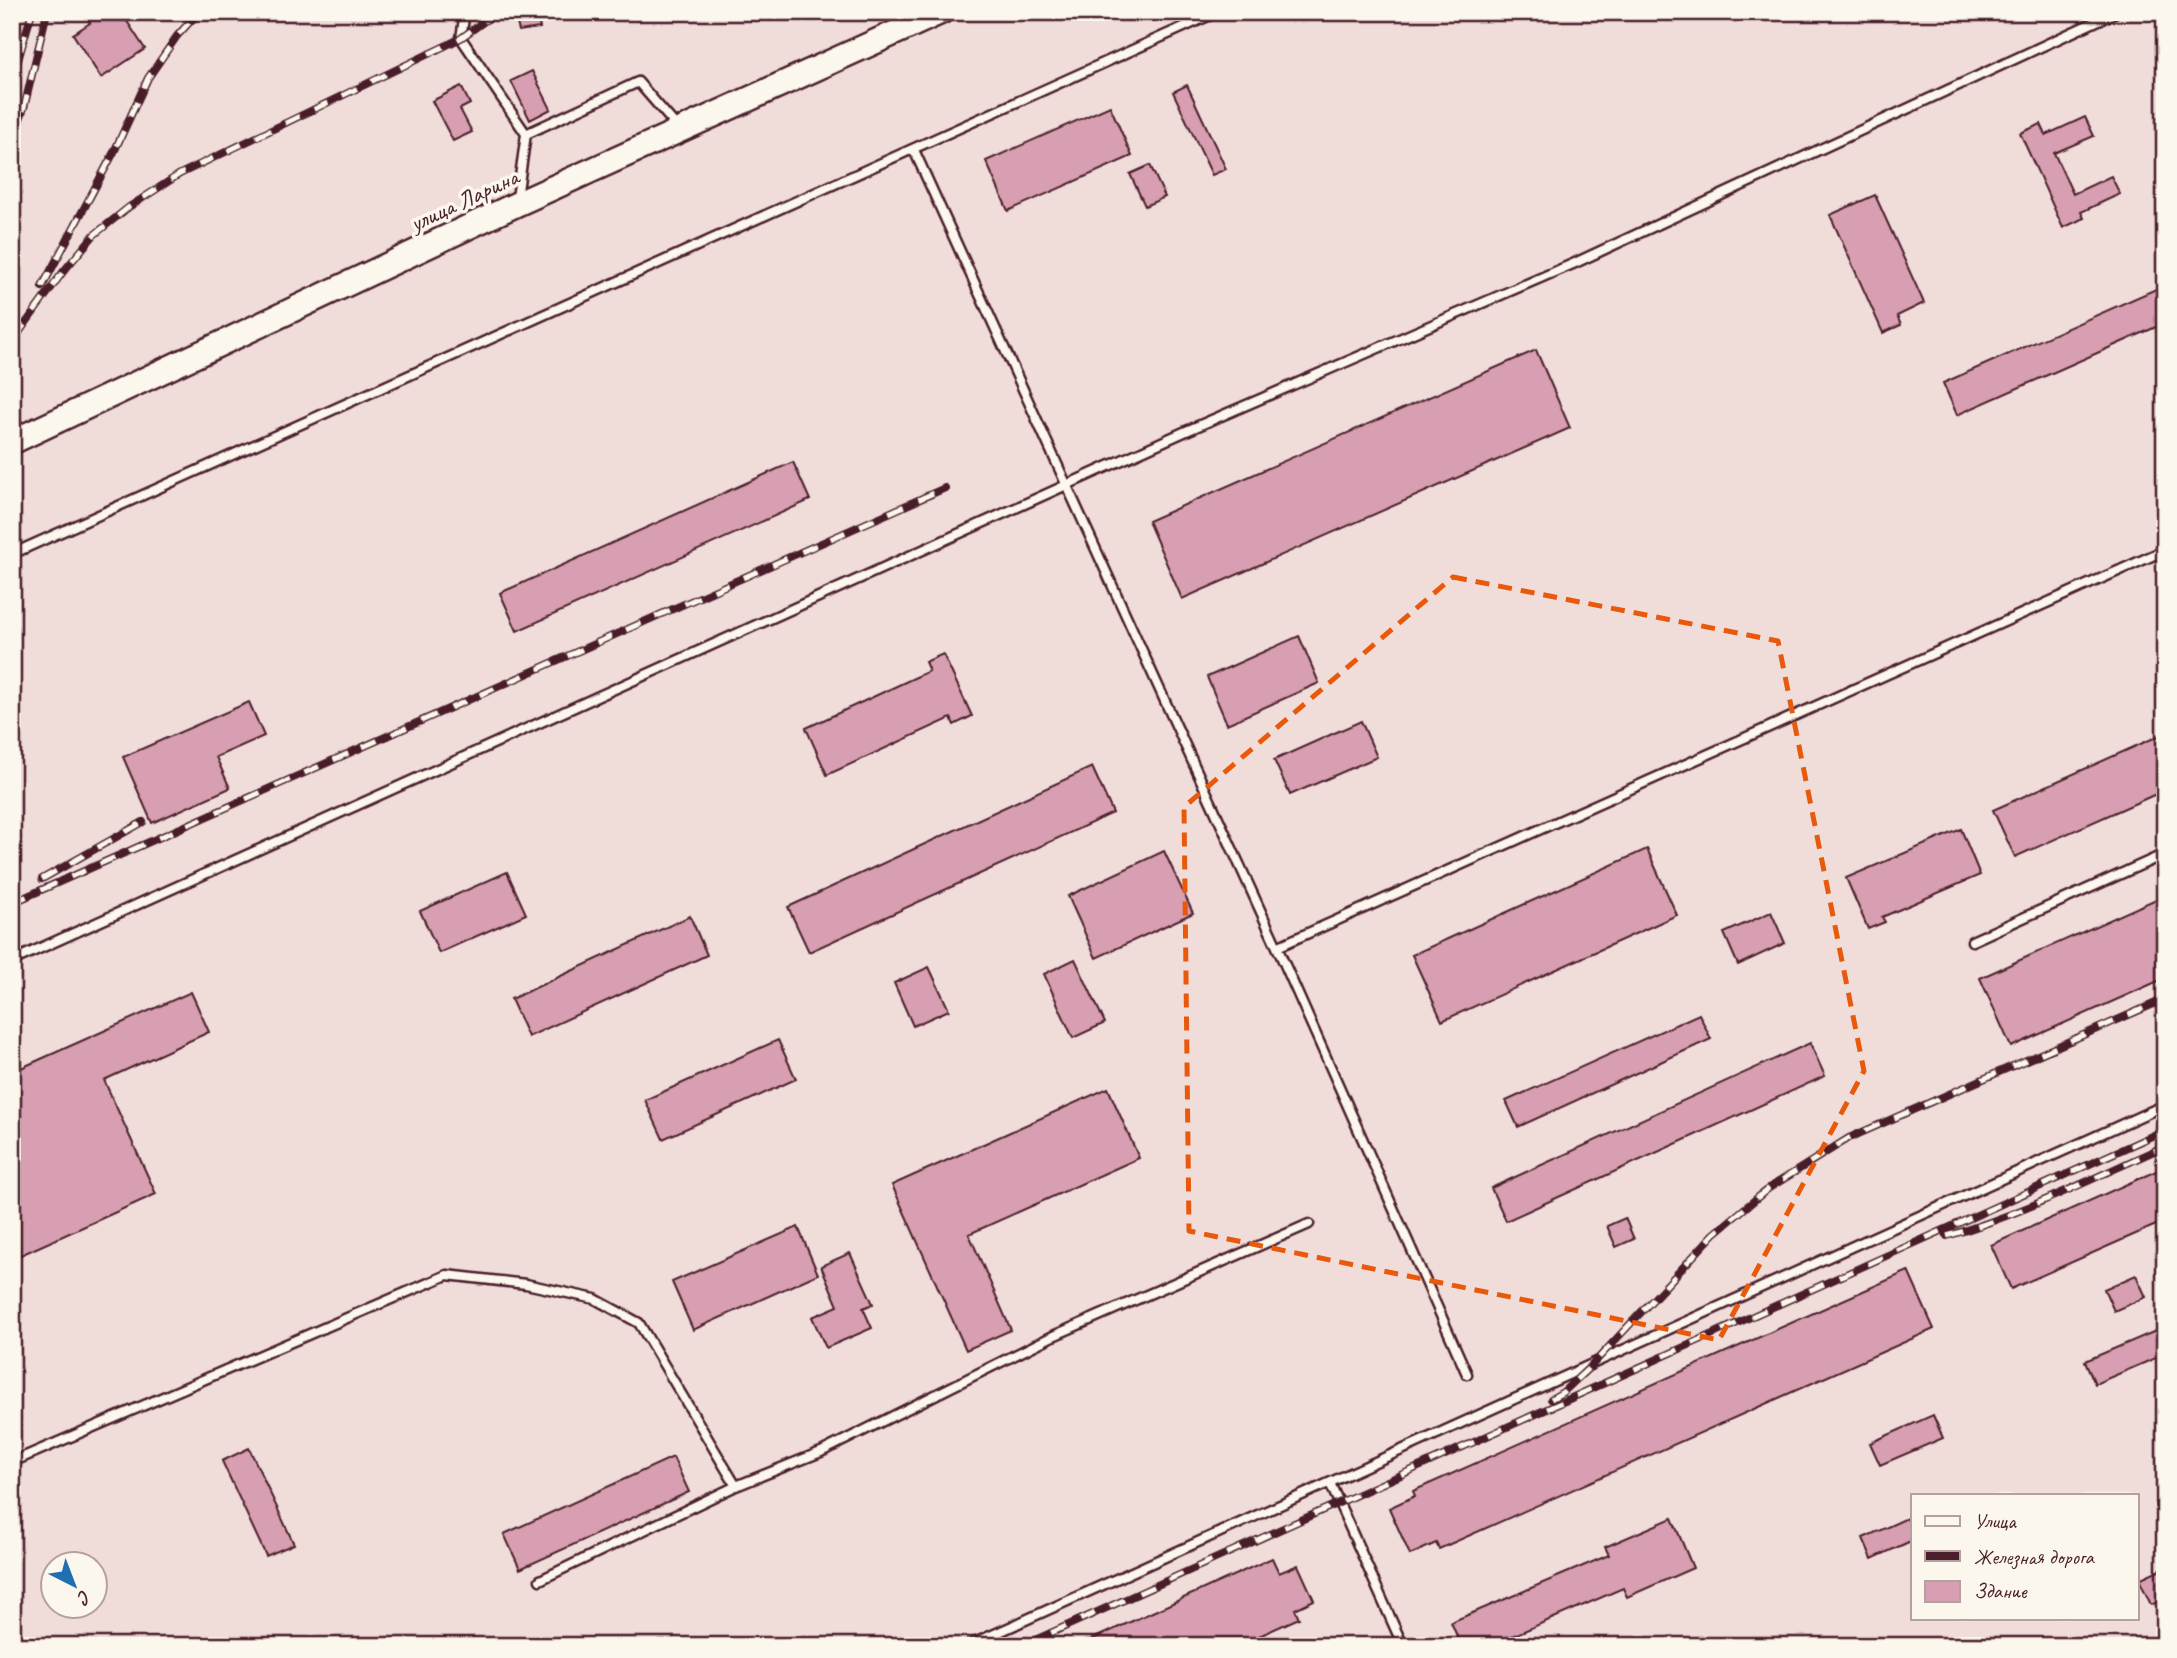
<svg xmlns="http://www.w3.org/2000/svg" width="2177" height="1658" viewBox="0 0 2177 1658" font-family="Caveat,sans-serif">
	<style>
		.built { fill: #f0ddda; fill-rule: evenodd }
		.building { fill: #d79fb1; stroke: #4a1f2b; stroke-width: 2 }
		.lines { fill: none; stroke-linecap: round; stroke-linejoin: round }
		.lane-casing { stroke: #4a1f2b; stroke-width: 13 }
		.secondary-casing { stroke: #4a1f2b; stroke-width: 28 }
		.lane { stroke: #fbf7ec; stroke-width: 8 }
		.secondary { stroke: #fbf7ec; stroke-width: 23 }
		.rail-casing { stroke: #4a1f2b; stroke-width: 8 }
		.rail { stroke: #fbf7ec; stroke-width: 5; stroke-dasharray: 16; stroke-linecap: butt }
		.marked { fill: none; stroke: #e8590c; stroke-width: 5; stroke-dasharray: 14 9; stroke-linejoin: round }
		.labels { text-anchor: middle; stroke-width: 7; stroke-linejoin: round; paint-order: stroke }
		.street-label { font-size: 24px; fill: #4a1f2b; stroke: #fbf7ec }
	</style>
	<rect width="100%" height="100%" fill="#fbf7ec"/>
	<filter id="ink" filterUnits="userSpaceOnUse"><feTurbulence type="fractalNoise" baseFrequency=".0143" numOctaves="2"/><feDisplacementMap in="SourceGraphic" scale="14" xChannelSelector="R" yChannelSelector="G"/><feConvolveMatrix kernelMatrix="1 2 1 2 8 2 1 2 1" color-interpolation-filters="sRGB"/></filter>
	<g filter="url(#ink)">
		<!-- built -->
		<path class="built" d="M12,12H2165V1646H12ZM1913,1495H2137V1618H1913ZM52,1564H94V1606H52Z"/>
		<!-- building -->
		<path class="building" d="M84,12H121L145,49L101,78L73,34L90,23Z
			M514,12H536L540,28L519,31Z
			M532,71L551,109L530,120L511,81Z
			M1187,85L1226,169L1212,175L1173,92Z
			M461,86L470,104L460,109L472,132L453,141L432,101Z
			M1110,106L1132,156L1008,211L986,161Z
			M2085,117L2094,136L2054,153L2073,194L2111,176L2120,194L2081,212L2084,218L2063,228L2020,133L2041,124L2046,135Z
			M1150,165L1165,197L1145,206L1130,174Z
			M1875,195L1924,303L1897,316L1901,325L1883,333L1830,215Z
			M2165,285V323L1957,415L1943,383Z
			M1536,350L1570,428L1182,599L1148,521Z
			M793,462L810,500L517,631L500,593Z
			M1299,636L1319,683L1227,724L1207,677Z
			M943,654L972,716L954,725L951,718L827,775L806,728L929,671L925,662Z
			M249,702L264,736L216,757L230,788L152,823L123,757Z
			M1361,721L1377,757L1290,795L1274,760Z
			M2165,733V790L2015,857L1993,810Z
			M1092,767L1113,813L809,952L788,907Z
			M1961,829L1980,875L1882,917L1885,922L1868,929L1846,878Z
			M1647,849L1677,915L1442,1021L1412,955Z
			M1164,851L1193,913L1096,958L1068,896Z
			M507,872L526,914L439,953L420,911Z
			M2165,895V978L2011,1047L1980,978Z
			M1771,912L1785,943L1738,965L1724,933Z
			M690,916L707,955L528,1037L511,999Z
			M1075,959L1105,1023L1073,1038L1044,974Z
			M929,967L949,1010L913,1026L894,983Z
			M191,992L209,1032L104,1080L156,1194L12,1259V1072Z
			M1699,1014L1711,1039L1518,1127L1506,1101Z
			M778,1040L796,1079L663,1139L645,1100Z
			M1810,1043L1825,1076L1506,1221L1491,1188Z
			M1108,1088L1139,1158L969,1234L1011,1330L966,1350L892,1185Z
			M2165,1167V1221L2011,1289L1991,1245Z
			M1625,1218L1634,1239L1616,1247L1607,1226Z
			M798,1227L818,1274L693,1330L672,1282Z
			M850,1253L873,1304L863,1308L872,1328L826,1348L812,1317L838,1306L821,1266Z
			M1908,1271L1934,1329L1439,1549L1436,1543L1410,1555L1389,1508L1415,1496L1413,1491Z
			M2136,1275L2146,1297L2114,1311L2104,1289Z
			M2165,1327V1354L2095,1384L2085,1361Z
			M1933,1415L1943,1438L1880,1465L1870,1443Z
			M249,1448L294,1544L266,1556L222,1461Z
			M673,1457L689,1492L520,1569L504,1534Z
			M1672,1518L1693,1568L1627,1597L1623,1588L1489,1646H1461L1451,1622L1609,1555L1605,1547Z
			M1907,1518L1913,1531V1540L1872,1559L1863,1538Z
			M1272,1558L1279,1573L1298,1565L1314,1600L1295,1609L1299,1618L1237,1646H1077Z
			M2165,1567V1599L2151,1605L2139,1579Z"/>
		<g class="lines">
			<defs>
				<path id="lane" d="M465,12L461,38L526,134
					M914,150L1277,947L1467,1374
					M517,198L526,134L638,82L678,128
					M12,554L1217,12
					M1972,941L2165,854
					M1277,947L2165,550
					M12,961L1184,432L1575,263L2116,12
					M12,1462L447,1275L526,1284L595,1299L639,1323L736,1486
					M1330,1483L1403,1646
					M540,1580L736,1486L821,1452L1053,1336L1309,1224
					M968,1646L2165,1105"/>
				<path id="secondary" d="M12,442L517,204L941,12"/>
			</defs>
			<!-- lane casing -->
			<use href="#lane" class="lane-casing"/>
			<!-- secondary casing -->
			<use href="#secondary" class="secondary-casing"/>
			<!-- lane -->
			<use href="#lane" class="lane"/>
			<!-- secondary -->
			<use href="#secondary" class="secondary"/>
			<defs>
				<path id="rail" d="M12,81L32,12
					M12,141L24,108L47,12
					M42,287L114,152L148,78L177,36L199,12
					M15,338L63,272L94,235L129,207L180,174L445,46L461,38L497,12
					M42,879L143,822
					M12,903L945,488
					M1947,1236C2023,1214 2093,1178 2165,1146
					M1551,1399L1563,1392L1593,1364L1714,1234L1769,1188L1849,1138L2165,999
					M1022,1646L2165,1130"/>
			</defs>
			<!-- rail casing -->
			<use href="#rail" class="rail-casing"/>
			<!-- rail -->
			<use href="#rail" class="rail"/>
		</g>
	</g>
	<!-- marked area -->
	<path class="marked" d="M1453,577L1778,641L1864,1071L1719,1340L1189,1231L1184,807Z"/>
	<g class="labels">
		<!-- street labels -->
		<g class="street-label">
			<text transform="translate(464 200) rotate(-25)" y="8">улица Ларина</text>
		</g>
	</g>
	<!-- margin -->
	<rect width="2177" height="1658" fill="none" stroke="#fbf7ec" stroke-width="42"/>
	<rect x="21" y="21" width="2135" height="1616" fill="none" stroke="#4a1f2b" stroke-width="2.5" filter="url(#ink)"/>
	<!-- legend -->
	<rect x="1911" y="1494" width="228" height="126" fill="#fbf7ec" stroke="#b4a19f" stroke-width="2"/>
	<rect x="1925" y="1516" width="35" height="10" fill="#fbf7ec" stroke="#b4a19f" stroke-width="2"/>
	<text x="1974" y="1528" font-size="21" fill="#4a1f2b">Улица</text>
	<rect x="1925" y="1551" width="35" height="10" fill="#4a1f2b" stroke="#b4a19f" stroke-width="2"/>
	<text x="1974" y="1564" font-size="21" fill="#4a1f2b">Железная дорога</text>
	<rect x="1925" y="1581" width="35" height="21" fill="#d79fb1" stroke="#b4a19f" stroke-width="2"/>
	<text x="1974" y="1598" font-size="21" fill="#4a1f2b">Здание</text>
	<!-- north arrow -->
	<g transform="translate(74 1585) rotate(138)"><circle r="33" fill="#fbf7ec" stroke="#b4a19f" stroke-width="2"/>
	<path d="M0-5L12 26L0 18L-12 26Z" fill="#1f6fb2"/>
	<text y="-10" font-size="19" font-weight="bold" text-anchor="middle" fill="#4a1f2b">С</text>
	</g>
</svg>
